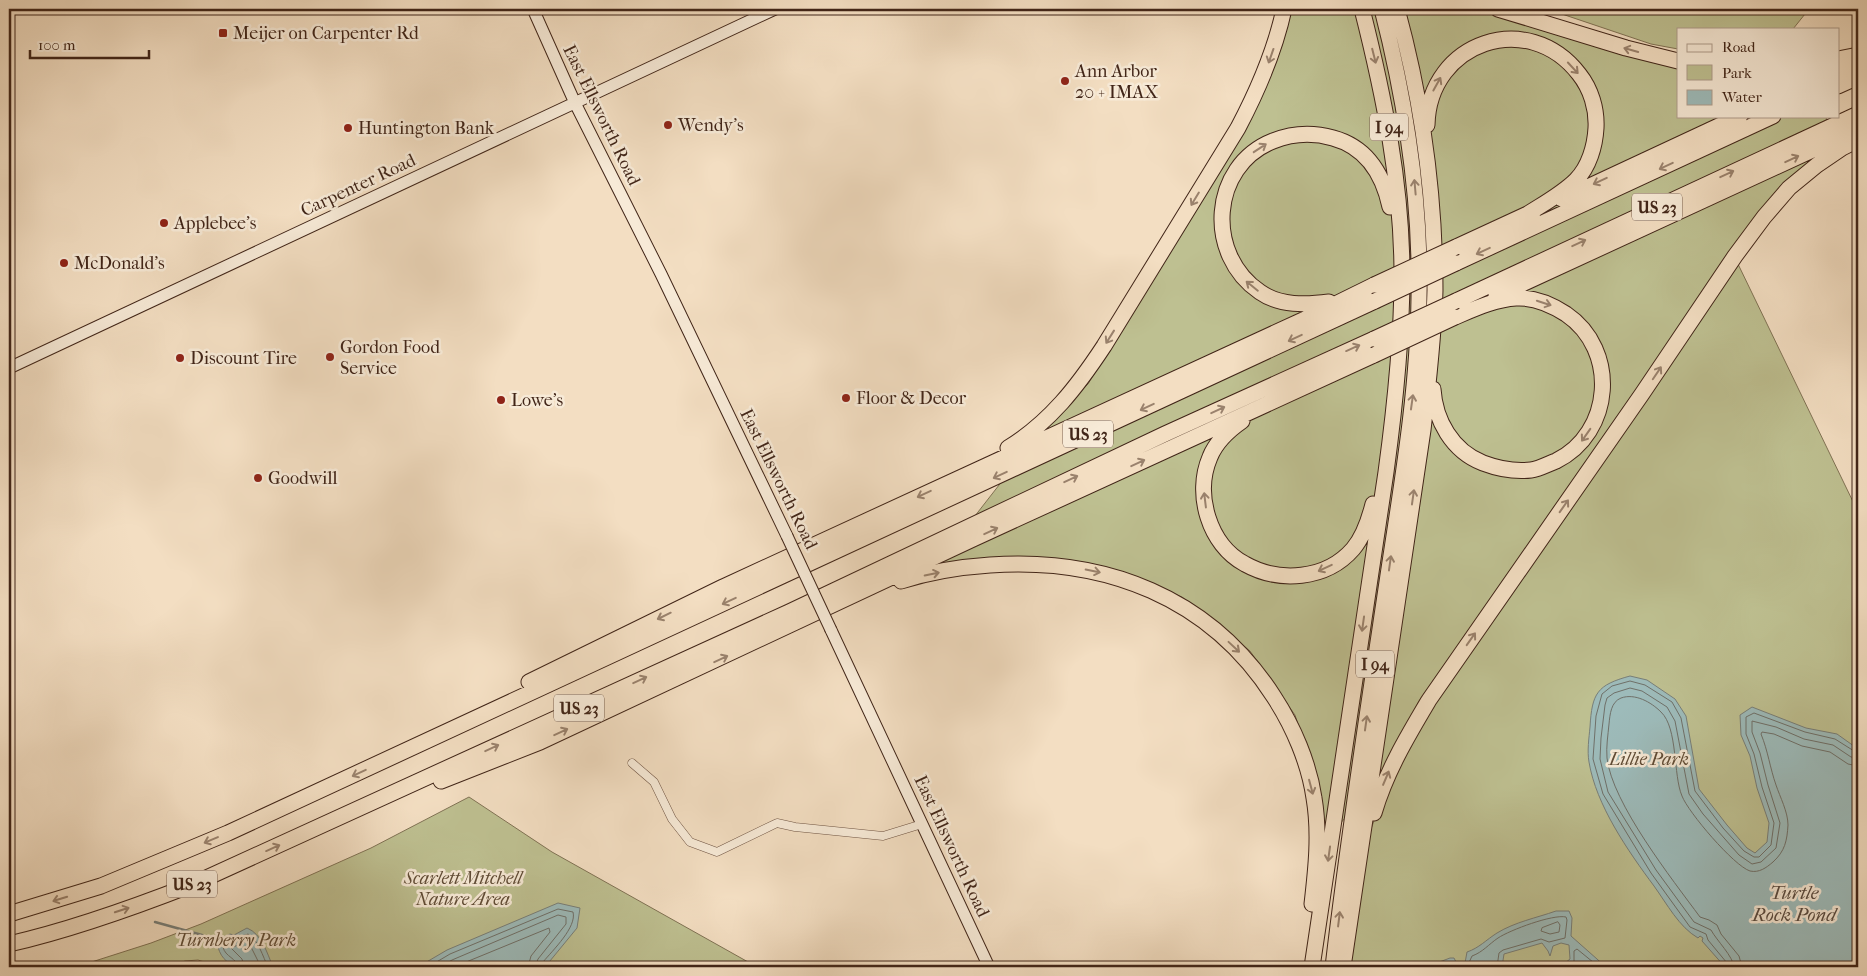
<svg xmlns="http://www.w3.org/2000/svg" width="1867" height="976" viewBox="0 0 1867 976" font-family="'IM FELL French Canon',serif">
	<style>
		.green { fill: #bec091; stroke: #807254 }
		.water { fill: #9dbbba; stroke: #787f79 }
		.lines { fill: none; stroke-linecap: round; stroke-linejoin: round }
		.shore { stroke: #6f7069; stroke-width: 1 }
		.stream { stroke: #787f79; stroke-width: 2.5 }
		.minor-casing { stroke: #6e5342; stroke-width: 9 }
		.secondary-casing { stroke: #412518; stroke-width: 13 }
		.motorway-casing { stroke: #412518; stroke-width: 17 }
		.minor { stroke: #f7ead7; stroke-width: 8 }
		.secondary { stroke: #f7ead7; stroke-width: 11 }
		.motorway { stroke: #f3dec2; stroke-width: 15 }
		.secondary-bridge-casing { stroke: #412518; stroke-width: 13; stroke-linecap: butt }
		.motorway-bridge-casing { stroke: #412518; stroke-width: 17; stroke-linecap: butt }
		.secondary-bridge { stroke: #f7ead7; stroke-width: 11 }
		.motorway-bridge { stroke: #f3dec2; stroke-width: 15 }
		.oneway { stroke: #9a826d }
		.poi-dot { fill: #8f2418; stroke: #f7ead7; stroke-width: 2 }
		.labels { text-anchor: middle; stroke-width: 5; stroke-linejoin: round; paint-order: stroke }
		.shield { fill: #f7ead7; stroke: #786051; stroke-width: 1 }
		.shield-label { font-size: 16px; font-weight: bold; fill: #412518 }
		.poi-label { font-size: 18px; fill: #412518; stroke: #f7ead7; text-anchor: start }
		.street-label { font-size: 18px; fill: #412518; stroke: #f7ead7 }
		.park-label { font-size: 18px; font-style: italic; fill: #604c36; stroke: #f7ead7 }
		.water-label { font-size: 19px; font-style: italic; fill: #584a40; stroke: #f7ead7 }
	</style>
	<rect width="100%" height="100%" fill="#f3dec2"/>
	<filter id="stains"><feTurbulence type="fractalNoise" baseFrequency=".004" numOctaves="4"/><feColorMatrix values="0 0 0 0 .2 0 0 0 0 .09 0 0 0 0 .02 0 0 0 .5 -.17"/></filter>
	<radialGradient id="worn" r=".72"><stop offset=".6" stop-color="#630" stop-opacity="0"/><stop offset="1" stop-color="#630" stop-opacity=".3"/></radialGradient>
	<!-- green -->
	<path class="green" d="M1288,9H1486L1653,61L1678,66V116H1826L1830,149L1738,243L1419,701L1381,777L1324,842L1318,786L1295,715L1250,651L1182,597L1105,567L936,566L1038,435L1088,384L1238,140Z
		M1547,9H1809L1793,29H1678V49L1651,44Z
		M1737,262L1858,512V967H1347L1371,829L1378,810L1404,749Z
		M469,797L552,852L757,967H220L198,960L185,961L166,967H76L151,943L201,924L371,848Z"/>
	<!-- water -->
	<path class="water" d="M1630,676L1647,680L1675,699L1686,716L1699,789L1727,825L1747,848L1755,853L1767,842L1769,823L1757,788L1750,756L1741,735L1740,715L1752,707L1806,728L1837,734L1858,749V967H1725L1702,941L1703,938L1700,936L1698,938C1679,927 1667,904 1654,886C1628,851 1596,805 1589,762C1587,751 1589,738 1590,727C1592,693 1597,685 1630,676Z
		M558,903L580,908L577,928L545,967H418L447,950Z
		M1556,911H1569L1572,918L1571,936L1606,967H1561L1560,965L1565,963L1570,959L1569,945L1561,943L1553,946L1550,956L1548,951L1542,943L1504,954L1502,967H1426L1450,958H1454L1456,962L1465,963L1467,952C1479,948 1486,940 1497,933C1515,922 1536,918 1556,911Z
		M247,928C262,934 267,953 273,967C252,967 225,973 218,947L222,938L230,934L234,935Z"/>
	<g class="lines">
		<!-- shore -->
		<path class="shore" d="M1558,922L1560,925L1559,932L1550,934L1541,931L1542,928Z
			M238,967C237,958 225,957 223,947C227,940 229,941 236,939C240,938 244,935 248,934C258,939 263,957 268,967
			M244,967L242,959L231,948L247,941L250,945L261,967
			M428,967L450,954L558,909L573,912C577,927 553,950 543,962L542,967
			M440,967L452,960L558,915L566,917V924L538,959L535,967
			M454,967L549,928L550,932L531,956L528,967
			M1467,967L1472,956C1483,952 1489,944 1498,938C1510,930 1553,914 1566,917L1567,920L1565,938L1549,942L1541,939L1503,950L1499,953L1497,967
			M1568,967L1574,962V951L1577,949L1599,967
			M1728,967L1727,963L1708,940L1706,934L1690,927L1651,873L1603,794L1593,759L1596,716L1602,694L1612,686L1630,681L1645,685L1672,702L1681,718L1695,791L1723,828L1744,851L1754,857H1759L1771,845L1774,823L1762,787L1754,754L1746,734V717L1754,713L1805,732L1835,739L1854,751L1858,752
			M1734,967C1733,956 1717,941 1711,930L1694,922L1656,870L1608,792L1600,759L1601,738L1605,705L1607,698L1614,693L1630,688L1642,691L1667,707L1675,721L1689,794L1703,814L1739,855L1752,864L1761,862L1776,848L1780,823L1768,785L1760,753L1752,732V721L1776,727L1804,739L1833,745L1851,757L1858,758
			M1742,967L1739,956L1721,934L1717,925L1709,920L1700,917C1672,879 1612,803 1607,758C1606,747 1608,735 1609,724C1610,714 1611,702 1621,698C1635,693 1651,702 1661,712C1678,728 1673,775 1682,796C1688,812 1734,866 1750,871C1759,873 1766,868 1773,862C1785,851 1787,841 1788,825C1788,812 1780,797 1776,785C1770,768 1768,751 1761,734L1762,732L1774,734L1802,746L1830,752L1848,764L1858,766"/>
		<!-- stream -->
		<path class="stream" d="M155,922L202,935L218,947"/>
		<defs>
			<path id="minor" d="M632,763L654,782L672,819L690,842L717,852L777,823L795,827L883,836L922,824"/>
			<path id="secondary" d="M533,9L575,103L661,274L787,536
				M9,368L775,9
				M831,630L989,967"/>
			<path id="motorway" d="M1498,9L1626,48L1678,61
				M1838,59L1858,55
				M1838,71L1858,62
				M1838,86L1858,77
				M1427,125C1429,42 1528,8 1579,74C1591,89 1597,109 1596,128C1595,146 1589,167 1576,180C1562,194 1543,204 1526,215
				M1562,199L1740,116
				M1456,247L1534,211
				M1456,263L1773,116
				M1496,296L1858,129
				M1456,301L1858,114
				M1329,302C1306,305 1280,306 1260,292C1205,255 1210,166 1273,141C1293,133 1312,132 1333,138C1366,147 1383,174 1390,207
				M1433,389C1435,420 1452,451 1483,463C1499,469 1514,472 1531,470C1539,469 1548,464 1556,461C1613,433 1619,350 1566,314C1552,305 1534,297 1516,298C1496,299 1474,309 1455,317
				M1242,421C1229,430 1216,442 1210,457C1194,494 1209,545 1245,564C1279,583 1326,580 1353,549C1364,536 1369,520 1373,504
				M1008,448C1050,422 1077,387 1104,346L1238,128C1258,90 1275,51 1284,9
				M901,581C929,572 960,567 990,565C1105,557 1210,597 1274,697C1293,726 1309,763 1314,798C1320,833 1316,869 1312,904
				M529,682L723,587L1305,319L1374,285
				M441,781L540,742L973,539L1374,355
				M1374,813C1386,772 1407,737 1429,700L1642,394L1735,256L1764,217L1789,188L1817,165L1842,148L1858,140
				M9,914L101,886L228,833L1375,301
				M9,944C71,930 132,908 191,885L789,612L1165,434L1374,339
				M1312,967L1386,472C1395,406 1402,341 1402,275C1402,185 1384,96 1362,9
				M1333,967C1348,838 1368,710 1387,582C1401,488 1418,393 1419,297C1421,199 1406,103 1382,9
				M1343,967L1423,430C1428,384 1434,337 1435,290C1435,196 1422,100 1397,9"/>
		</defs>
		<!-- minor casing -->
		<use href="#minor" class="minor-casing"/>
		<!-- secondary casing -->
		<use href="#secondary" class="secondary-casing"/>
		<!-- motorway casing -->
		<use href="#motorway" class="motorway-casing"/>
		<!-- minor -->
		<use href="#minor" class="minor"/>
		<!-- secondary -->
		<use href="#secondary" class="secondary"/>
		<!-- motorway -->
		<use href="#motorway" class="motorway"/>
		<defs>
			<path id="secondary-bridge" d="M787,536L831,630"/>
			<path id="motorway-bridge" d="M1374,285L1456,247
				M1375,301L1456,263
				M1374,339L1456,301
				M1374,355L1455,317"/>
		</defs>
		<!-- secondary-bridge casing -->
		<use href="#secondary-bridge" class="secondary-bridge-casing"/>
		<!-- motorway-bridge casing -->
		<use href="#motorway-bridge" class="motorway-bridge-casing"/>
		<!-- secondary-bridge -->
		<use href="#secondary-bridge" class="secondary-bridge"/>
		<!-- motorway-bridge -->
		<use href="#motorway-bridge" class="motorway-bridge"/>
	</g>
	<!-- one-way arrows -->
	<defs><path id="oneway-shaft" d="M-6 0H5M1.5-3L5.5 0L1.5 3" fill="none" stroke-width="1.6" stroke-linecap="round" stroke-linejoin="round" transform="scale(1.25)"/></defs>
	<g class="oneway">
		<use href="#oneway-shaft" transform="translate(1631 50) rotate(-164)"/>
		<use href="#oneway-shaft" transform="translate(1271 56) rotate(109)"/>
		<use href="#oneway-shaft" transform="translate(1374 56) rotate(76)"/>
		<use href="#oneway-shaft" transform="translate(1573 68) rotate(47)"/>
		<use href="#oneway-shaft" transform="translate(1437 84) rotate(-61)"/>
		<use href="#oneway-shaft" transform="translate(1260 148) rotate(-33)"/>
		<use href="#oneway-shaft" transform="translate(1792 159) rotate(-25)"/>
		<use href="#oneway-shaft" transform="translate(1666 166) rotate(155)"/>
		<use href="#oneway-shaft" transform="translate(1727 174) rotate(-25)"/>
		<use href="#oneway-shaft" transform="translate(1600 181) rotate(155)"/>
		<use href="#oneway-shaft" transform="translate(1415 187) rotate(-95)"/>
		<use href="#oneway-shaft" transform="translate(1195 199) rotate(121)"/>
		<use href="#oneway-shaft" transform="translate(1579 243) rotate(-25)"/>
		<use href="#oneway-shaft" transform="translate(1483 251) rotate(155)"/>
		<use href="#oneway-shaft" transform="translate(1252 286) rotate(-141)"/>
		<use href="#oneway-shaft" transform="translate(1544 303) rotate(18)"/>
		<use href="#oneway-shaft" transform="translate(1110 337) rotate(122)"/>
		<use href="#oneway-shaft" transform="translate(1295 338) rotate(155)"/>
		<use href="#oneway-shaft" transform="translate(1353 348) rotate(-24)"/>
		<use href="#oneway-shaft" transform="translate(1657 373) rotate(-56)"/>
		<use href="#oneway-shaft" transform="translate(1412 402) rotate(-82)"/>
		<use href="#oneway-shaft" transform="translate(1147 407) rotate(155)"/>
		<use href="#oneway-shaft" transform="translate(1218 410) rotate(-25)"/>
		<use href="#oneway-shaft" transform="translate(1586 435) rotate(125)"/>
		<use href="#oneway-shaft" transform="translate(1138 463) rotate(-25)"/>
		<use href="#oneway-shaft" transform="translate(1000 475) rotate(155)"/>
		<use href="#oneway-shaft" transform="translate(1071 479) rotate(-25)"/>
		<use href="#oneway-shaft" transform="translate(924 494) rotate(155)"/>
		<use href="#oneway-shaft" transform="translate(1413 497) rotate(-82)"/>
		<use href="#oneway-shaft" transform="translate(1205 500) rotate(-97)"/>
		<use href="#oneway-shaft" transform="translate(1564 506) rotate(-55)"/>
		<use href="#oneway-shaft" transform="translate(991 531) rotate(-25)"/>
		<use href="#oneway-shaft" transform="translate(1390 563) rotate(-82)"/>
		<use href="#oneway-shaft" transform="translate(1325 568) rotate(155)"/>
		<use href="#oneway-shaft" transform="translate(1093 571) rotate(11)"/>
		<use href="#oneway-shaft" transform="translate(932 574) rotate(-12)"/>
		<use href="#oneway-shaft" transform="translate(729 601) rotate(155)"/>
		<use href="#oneway-shaft" transform="translate(664 616) rotate(154)"/>
		<use href="#oneway-shaft" transform="translate(1363 624) rotate(98)"/>
		<use href="#oneway-shaft" transform="translate(1471 639) rotate(-55)"/>
		<use href="#oneway-shaft" transform="translate(1234 647) rotate(43)"/>
		<use href="#oneway-shaft" transform="translate(721 659) rotate(-25)"/>
		<use href="#oneway-shaft" transform="translate(640 680) rotate(-25)"/>
		<use href="#oneway-shaft" transform="translate(1366 723) rotate(-82)"/>
		<use href="#oneway-shaft" transform="translate(561 732) rotate(-25)"/>
		<use href="#oneway-shaft" transform="translate(492 748) rotate(-25)"/>
		<use href="#oneway-shaft" transform="translate(359 773) rotate(155)"/>
		<use href="#oneway-shaft" transform="translate(1386 778) rotate(-67)"/>
		<use href="#oneway-shaft" transform="translate(1311 787) rotate(75)"/>
		<use href="#oneway-shaft" transform="translate(211 840) rotate(157)"/>
		<use href="#oneway-shaft" transform="translate(273 848) rotate(-24)"/>
		<use href="#oneway-shaft" transform="translate(1329 854) rotate(98)"/>
		<use href="#oneway-shaft" transform="translate(60 899) rotate(163)"/>
		<use href="#oneway-shaft" transform="translate(122 910) rotate(-18)"/>
		<use href="#oneway-shaft" transform="translate(1339 919) rotate(-83)"/>
	</g>
	<!-- markers -->
	<g class="poi-dot">
		<rect x="218" y="28" width="10" height="10" rx="2.5"/>
		<circle cx="1065" cy="81" r="5"/>
		<circle cx="668" cy="125" r="5"/>
		<circle cx="348" cy="128" r="5"/>
		<circle cx="164" cy="223" r="5"/>
		<circle cx="64" cy="263" r="5"/>
		<circle cx="330" cy="357" r="5"/>
		<circle cx="180" cy="358" r="5"/>
		<circle cx="846" cy="398" r="5"/>
		<circle cx="501" cy="400" r="5"/>
		<circle cx="258" cy="478" r="5"/>
	</g>
	<g class="labels">
		<!-- shield labels -->
		<g class="shield">
			<rect x="1370" y="113.5" width="38" height="27" rx="4"/>
			<rect x="1632" y="193.5" width="50" height="27" rx="4"/>
			<rect x="1063" y="420.5" width="50" height="27" rx="4"/>
			<rect x="1356" y="650.5" width="38" height="27" rx="4"/>
			<rect x="554" y="694.5" width="50" height="27" rx="4"/>
			<rect x="167" y="870.5" width="50" height="27" rx="4"/>
		</g>
		<g class="shield-label">
			<text x="1389" y="133">I 94</text>
			<text x="1657" y="213">US 23</text>
			<text x="1088" y="440">US 23</text>
			<text x="1375" y="670">I 94</text>
			<text x="579" y="714">US 23</text>
			<text x="192" y="890">US 23</text>
		</g>
		<!-- poi labels -->
		<g class="poi-label">
			<text x="233" y="39">Meijer on Carpenter Rd</text>
			<text x="1075" y="77">Ann Arbor<tspan x="1075" dy="21">20 + IMAX</tspan></text>
			<text x="678" y="131">Wendy's</text>
			<text x="358" y="134">Huntington Bank</text>
			<text x="174" y="229">Applebee's</text>
			<text x="74" y="269">McDonald's</text>
			<text x="340" y="353">Gordon Food<tspan x="340" dy="21">Service</tspan></text>
			<text x="190" y="364">Discount Tire</text>
			<text x="856" y="404">Floor &amp; Decor</text>
			<text x="511" y="406">Lowe's</text>
			<text x="268" y="484">Goodwill</text>
		</g>
		<!-- street labels -->
		<g class="street-label">
			<text transform="translate(602 115) rotate(64)" y="6">East Ellsworth Road</text>
			<text transform="translate(358 185) rotate(-25)" y="6">Carpenter Road</text>
			<text transform="translate(779 479) rotate(64)" y="6">East Ellsworth Road</text>
			<text transform="translate(952 846) rotate(65)" y="6">East Ellsworth Road</text>
		</g>
		<!-- park labels -->
		<g class="park-label">
			<text x="1649" y="765">Lillie Park</text>
			<text x="463" y="884">Scarlett Mitchell<tspan x="463" dy="21">Nature Area</tspan></text>
			<text x="236" y="946">Turnberry Park</text>
		</g>
		<!-- water labels -->
		<g class="water-label">
			<text x="1794" y="899">Turtle<tspan x="1794" dy="22">Rock Pond</tspan></text>
		</g>
	</g>
	<!-- margin -->
	<rect width="1867" height="976" fill="none" stroke="#f3dec2" stroke-width="30"/>
	<rect x="10" y="10" width="1847" height="956" fill="none" stroke="#412518" stroke-width="2.5"/>
	<rect x="15" y="15" width="1837" height="946" fill="none" stroke="#412518"/>
	<!-- legend -->
	<rect x="1677" y="28" width="162" height="90" fill="#f7ead7" stroke="#ae9b8b"/>
	<rect x="1687" y="44" width="25" height="8" fill="#f7ead7" stroke="#ae9b8b"/>
	<text x="1722" y="52" font-size="15" fill="#412518">Road</text>
	<rect x="1687" y="65" width="25" height="15" fill="#bec091" stroke="#ae9b8b"/>
	<text x="1722" y="78" font-size="15" fill="#412518">Park</text>
	<rect x="1687" y="90" width="25" height="15" fill="#9dbbba" stroke="#ae9b8b"/>
	<text x="1722" y="102" font-size="15" fill="#412518">Water</text>
	<!-- scale -->
	<path d="M30 50v8h119v-8" fill="none" stroke="#412518" stroke-width="2.5"/>
	<text x="38" y="50" font-size="15" fill="#412518" stroke="#f7ead7" stroke-width="4" paint-order="stroke">100 m</text>
	<rect width="100%" height="100%" filter="url(#stains)"/>
	<rect width="100%" height="100%" fill="url(#worn)"/>
</svg>
